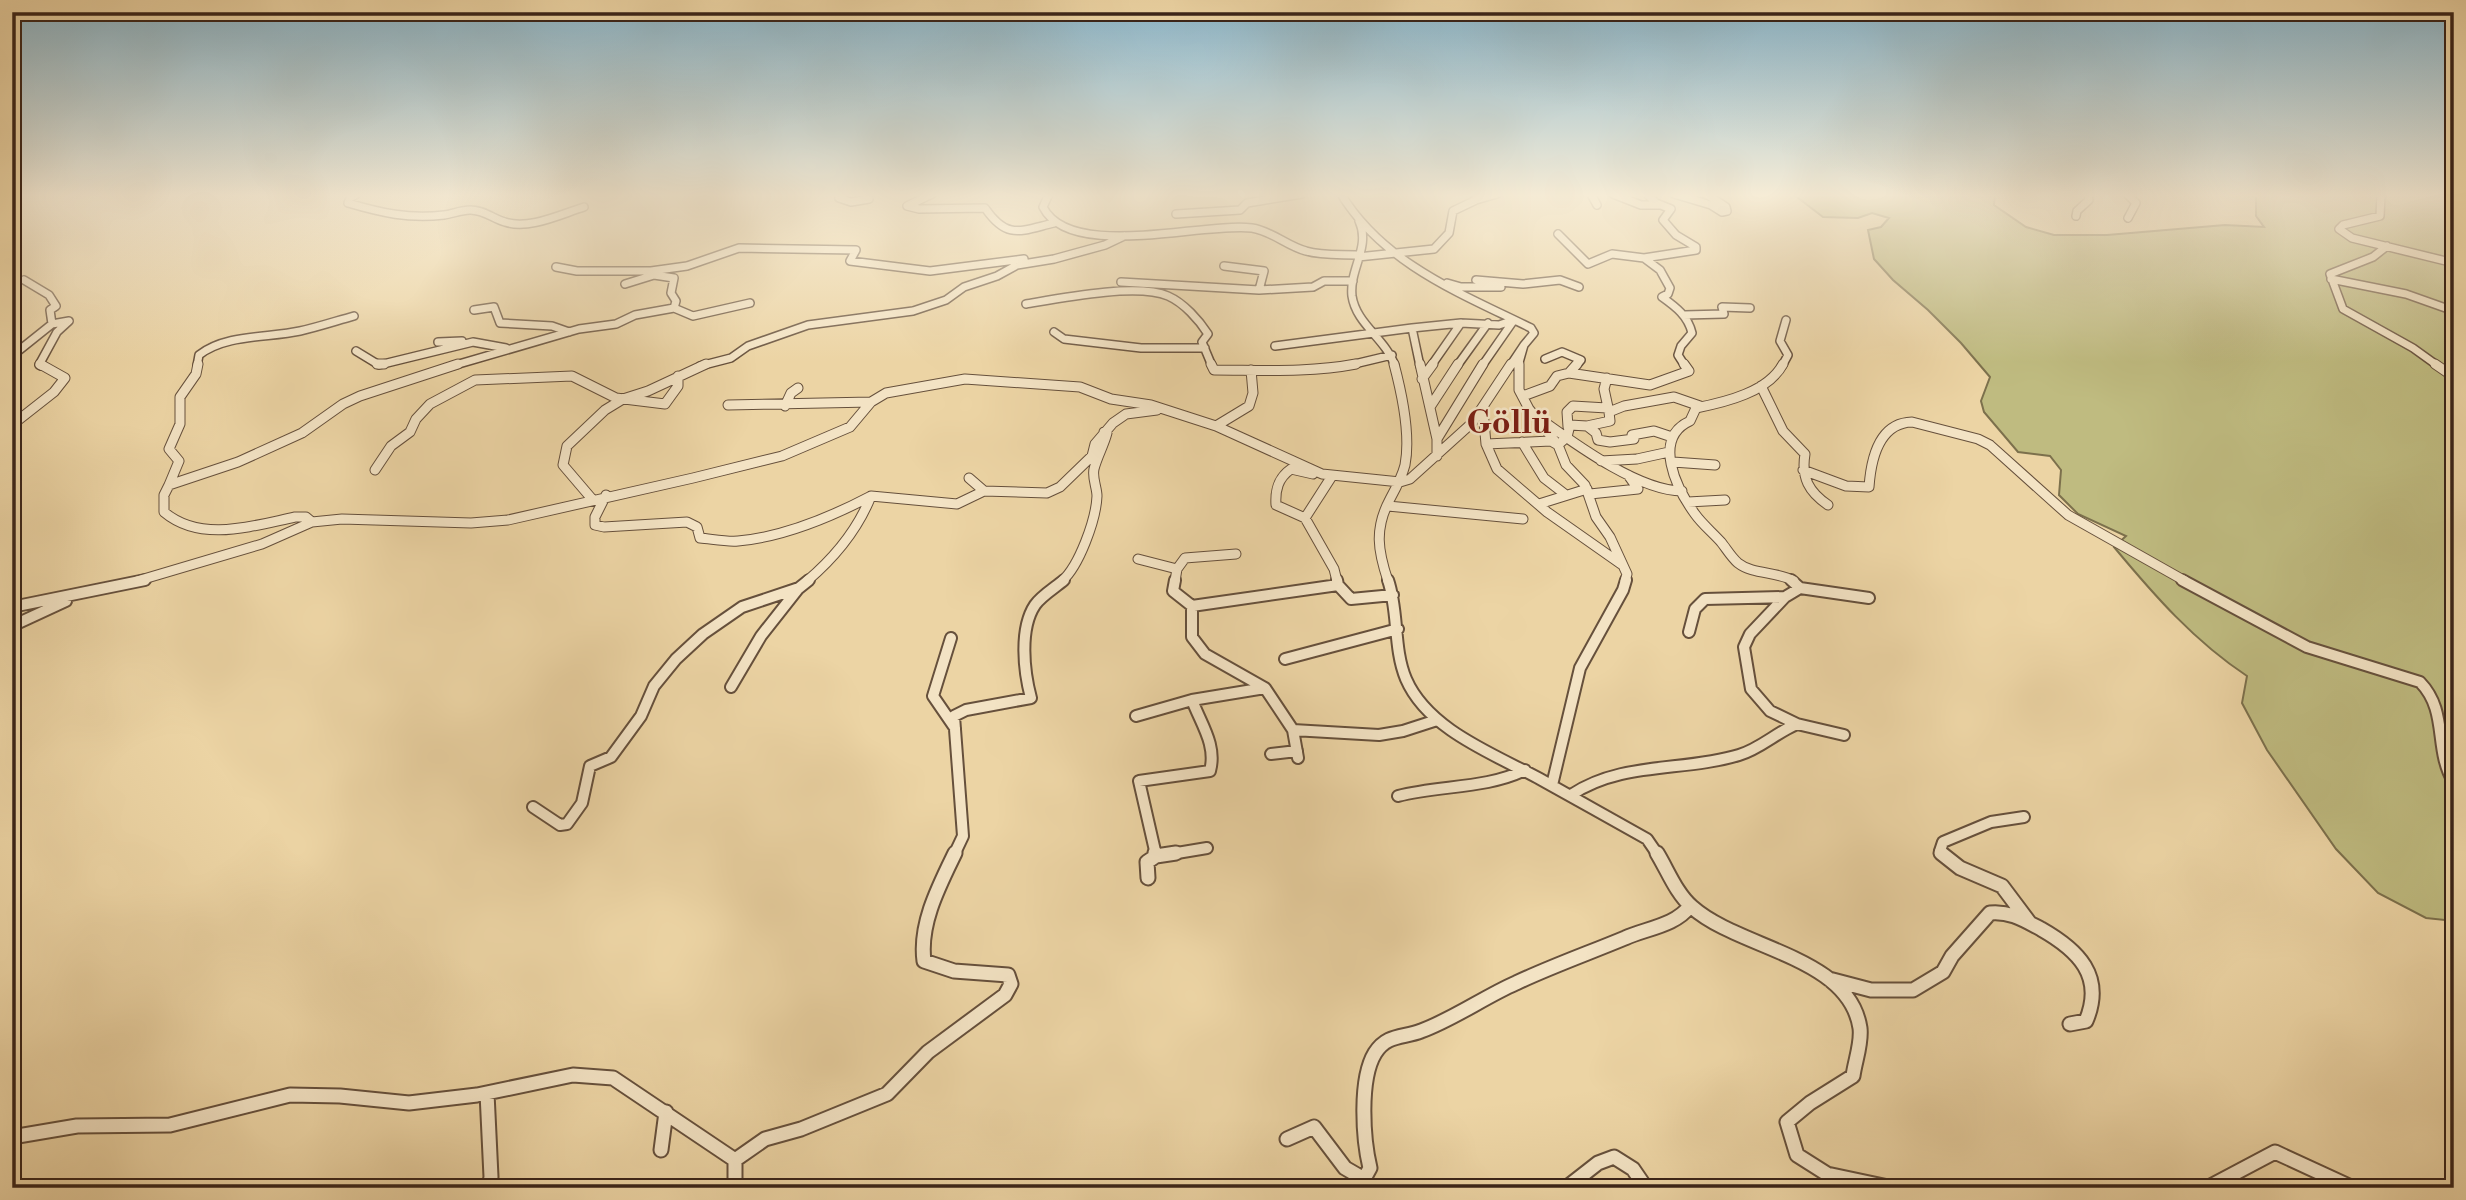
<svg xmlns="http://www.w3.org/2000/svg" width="2466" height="1200" viewBox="0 0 2466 1200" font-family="'Libre Bodoni',serif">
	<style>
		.green { fill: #bfbb80; stroke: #7c704c; stroke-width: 2 }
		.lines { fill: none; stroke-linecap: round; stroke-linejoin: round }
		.minor-far3-casing { stroke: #66503c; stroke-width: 10 }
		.minor-far2-casing { stroke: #66503c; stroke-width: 11 }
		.minor-far1-casing { stroke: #66503c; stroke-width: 14 }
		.minor-casing { stroke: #66503c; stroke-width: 17 }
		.minor-far3 { stroke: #f3e3c4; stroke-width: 7 }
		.minor-far2 { stroke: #f3e3c4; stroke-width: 9 }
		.minor-far1 { stroke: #f3e3c4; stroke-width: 10 }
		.minor { stroke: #f3e3c4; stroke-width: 13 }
		.labels { text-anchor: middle; stroke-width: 5; stroke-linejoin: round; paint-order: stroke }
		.quarter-label { font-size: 32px; font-weight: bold; fill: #7a1f14; stroke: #f3e3c4 }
	</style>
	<rect width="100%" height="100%" fill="#ecd4a4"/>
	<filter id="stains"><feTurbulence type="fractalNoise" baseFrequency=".00286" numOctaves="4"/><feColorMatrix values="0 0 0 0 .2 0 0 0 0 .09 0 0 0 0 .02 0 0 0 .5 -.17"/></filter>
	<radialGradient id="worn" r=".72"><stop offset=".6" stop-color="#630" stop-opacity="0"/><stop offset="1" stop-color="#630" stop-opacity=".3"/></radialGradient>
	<!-- green -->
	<path class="green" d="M1793,194H1995L1994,205L2026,227L2054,235H2107L2225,225L2264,227L2256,216V194H2454V921L2426,918L2378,893L2336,849L2267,750L2242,703L2247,676C2194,641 2154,595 2114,547L2126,536L2078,514L2059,495L2061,470L2050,456L2018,452L1984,412L1981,401L1990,377L1961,343L1928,310L1893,280L1874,259L1868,230L1881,227L1889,218L1872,213L1858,218L1823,217Z"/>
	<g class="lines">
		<defs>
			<path id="minor-far3" d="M357,194L350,198L348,203C382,213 408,219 444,215C452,214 461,210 470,210C485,210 493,219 505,222C529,230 561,214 584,207
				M840,194L839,198L851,202L869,199
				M932,194L907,206L919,209L985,208C1007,240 1020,231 1054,223
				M1049,194L1043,207C1070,261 1201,222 1252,228C1272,231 1287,246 1306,251C1323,256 1341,254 1359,255
				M1341,194C1384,264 1460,293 1531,328L1534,333L1524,345L1518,366
				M1591,194L1597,205
				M1613,194L1641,205H1661
				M1647,194L1656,203L1671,209L1663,220L1676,235L1696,247V250L1644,258L1660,270L1670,288L1668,294L1662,297C1676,307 1688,316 1692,333L1681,346L1678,355L1685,366
				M1674,194L1711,205L1722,212L1727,211L1726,207L1706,194
				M2127,194L2136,203L2128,218
				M2381,194L2380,216L2343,225L2339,229L2352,238L2454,263
				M1476,200L1497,194
				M1176,214L1240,210L1247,203L1302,194
				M2076,216L2077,211L2089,200L2088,194
				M1359,221C1371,247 1349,269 1352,296C1356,324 1386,339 1395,366
				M1558,234L1588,264L1612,254L1644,258
				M2387,246L2373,257L2330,274L2343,309L2413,348L2438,366
				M1358,257L1434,249L1449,233L1453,211L1476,200V194
				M1224,266L1264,271L1259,290L1313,287L1324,281H1353
				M556,267L577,271H651L687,266L739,248L856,250L850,261L930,271L1024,259
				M2331,279L2406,294L2454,311
				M1121,282L1259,290
				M1447,283L1461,287H1501L1476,280L1523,284L1560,280L1579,287
				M625,284L654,275L674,278L671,293L676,301L674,308
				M1026,304C1061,298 1137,283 1168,296C1184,303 1199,320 1208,334L1202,342L1212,366
				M474,310L494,307L500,323L552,326L569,332
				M1684,315L1724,314L1722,307L1750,308
				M1461,323L1499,325L1514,320
				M1412,328L1461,323L1431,366
				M1054,332L1064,339L1141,348H1205
				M438,342L462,341
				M1275,346L1412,328L1420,366
				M356,351L379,365L473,342L506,348
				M12,356L52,324L50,310L56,306L49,295L24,280
				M1545,359L1562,352L1581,360L1576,366
				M41,366L39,365L57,332L69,321L52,324
				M197,366L199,355C226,334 268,338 300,331C318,327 336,321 354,316
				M452,366L579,329L616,324L635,315L674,308L693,316L750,303
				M700,366L731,358L748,346L808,325L913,311L946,300L964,287L997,276L1017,265L1054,259L1105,245L1124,236
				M1346,366L1392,355
				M1457,366L1488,323
				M1482,366L1514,320
				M1510,366L1524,345
				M1782,366L1788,355L1780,341L1786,320"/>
			<path id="minor-far2" d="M377,364H384
				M1211,364L1214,370C1261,370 1309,373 1356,364
				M1420,364L1437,439
				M1519,364V390L1529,409L1558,445L1566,465L1585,485L1596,517L1610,537L1627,574L1625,581
				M1783,364C1768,392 1726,402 1696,408L1690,421C1652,438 1676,488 1695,514C1702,524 1712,532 1721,542C1726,548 1731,557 1738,563C1753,575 1777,571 1794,581
				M2435,364L2454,377
				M1569,373L1577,364
				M1607,378L1604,389L1609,412
				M1422,379L1433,364
				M1761,386L1783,431L1805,454C1801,478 1809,492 1828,505
				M1523,396L1550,386L1557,376L1569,373L1650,385L1689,371L1684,364
				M728,405L871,402
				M785,406L791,393L798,388
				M1430,407L1458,364
				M1483,410L1486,444L1497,469L1547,512L1621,564
				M1543,421C1578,446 1640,491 1682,491
				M12,425L54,392L65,378L40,364
				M1216,426L1249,406L1253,393L1251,370
				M1587,426L1596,433L1598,440L1610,442L1634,439L1632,435L1654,431L1669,436
				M1568,427L1567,412L1573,406L1607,408
				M1522,442L1544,478L1566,495
				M1486,444L1551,441L1558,445L1567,437L1570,425L1587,426L1610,421L1609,412L1624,406L1674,397L1700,406
				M1437,456V439L1483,364
				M1601,461L1637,459L1669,452
				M1673,462L1715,465
				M375,470L391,446L410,432L416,419L430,404L475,380L572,376L616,398L665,404L678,386V376
				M1803,470L1846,486L1869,487C1871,459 1879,423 1912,422L1978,439L1990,445L2068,515L2185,581
				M1332,476L1305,518L1334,569L1337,581
				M969,478L984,491
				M169,485L179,461L169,449L180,424V397L196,374L198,364
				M1590,494L1638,489L1628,475
				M606,495L595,517V525L604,527L687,522L697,527L700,538C712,539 726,542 738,541C783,537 831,517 871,496
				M592,499L563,465L567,446L605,410L623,399L648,391L706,364
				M1688,502L1725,500
				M1539,504L1587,489
				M1388,506L1523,519
				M1305,518L1276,505C1275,490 1278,478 1291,469L1313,474
				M312,522L306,517H295C252,526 201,543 164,512V495L169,485L238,462L302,433L343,404L360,396L458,364
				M1138,559L1177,569L1175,581
				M1177,569L1185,558L1236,554
				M137,581L262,544L312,522L342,519L471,523L508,520L693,478L782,456L850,427L871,402L886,393L965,379L1080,387L1111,399L1151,405L1216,426L1322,474L1400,482L1410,479L1472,423L1511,364
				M807,581C834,558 858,529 871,496L957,504L984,491L1047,493L1060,487L1092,456L1095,444L1113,423L1126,414L1157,410
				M1062,581C1079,566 1096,520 1097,496C1097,488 1092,478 1094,469C1097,457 1104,445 1107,433L1104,432
				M1388,581C1378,551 1374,529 1390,499C1396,488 1402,477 1405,465C1411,434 1402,394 1394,364"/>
			<path id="minor-far1" d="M1175,580L1173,591L1192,606L1338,585
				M1337,580L1338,585L1351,599L1393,595
				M1388,580C1399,612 1393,648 1406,679C1428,730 1494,754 1540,779C1576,799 1611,819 1647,839L1658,855
				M1791,580L1800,588L1869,598
				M2182,580L2307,647L2420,682C2449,712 2433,749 2454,783
				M1800,588L1785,597L1750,634L1744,647L1751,689L1770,711L1797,724L1844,735
				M1192,606V637L1205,654L1265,688L1293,730L1298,758
				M12,607L145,580
				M12,626L66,601
				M1689,632L1695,609L1705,599L1785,597
				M951,638L933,696L955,728
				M1285,659L1398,629
				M731,687L761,636L798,589
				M1136,716L1192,700L1265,688
				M1293,730L1379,735L1403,731L1437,720
				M1271,754L1297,751
				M1552,785L1580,668L1623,590L1626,580
				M1571,795C1622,761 1683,772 1739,755C1760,749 1777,732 1797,724
				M1398,796C1440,785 1486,789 1525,770
				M533,807L560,825L567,824L582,803L590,766L611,757L641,716L654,686L676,659L703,634L742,607L799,588L809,580
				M954,855L963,836L954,716L966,710L1031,698C1024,672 1019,629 1035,605C1041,596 1056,587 1064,580
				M1156,855L1139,781L1210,771C1217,745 1201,724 1192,700
				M1165,855L1207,848
				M1943,855L1940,851L1943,842L1991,822L2024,817"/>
			<path id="minor" d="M1155,853L1156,856L1176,853
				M1657,853C1668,871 1676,893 1692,907C1739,949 1849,956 1860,1028C1862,1043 1855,1061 1853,1076L1810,1103L1787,1122L1797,1155L1827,1174L1893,1188
				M1941,853L1960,868L2002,886L2029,922
				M1148,878L1147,862L1156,856
				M1829,979L1871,990H1913L1943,972L1952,956L1990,913C2010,911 2024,920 2041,929C2078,950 2105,976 2086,1021L2070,1024
				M487,1093L491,1177L489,1188
				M12,1137L77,1126L170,1125L290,1095L340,1096L409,1103L477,1095L573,1075L613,1078L735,1160V1188
				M1287,1139L1314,1127L1345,1168L1364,1179L1370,1168C1363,1139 1359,1079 1375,1053C1387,1034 1403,1038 1421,1031C1454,1019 1484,997 1516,983C1552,966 1589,953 1625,938C1647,928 1675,926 1690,906
				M661,1150L666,1112
				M735,1160L765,1139L801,1129L887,1094L928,1052L1005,995L1011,984L1008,975L954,971L924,961C919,924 939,886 955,853
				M1566,1188L1598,1163L1614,1157L1633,1169L1646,1188
				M2207,1188L2275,1152L2353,1188"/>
		</defs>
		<!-- minor-far3 casing -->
		<use href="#minor-far3" class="minor-far3-casing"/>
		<!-- minor-far2 casing -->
		<use href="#minor-far2" class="minor-far2-casing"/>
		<!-- minor-far1 casing -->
		<use href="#minor-far1" class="minor-far1-casing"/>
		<!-- minor casing -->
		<use href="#minor" class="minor-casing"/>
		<!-- minor-far3 -->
		<use href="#minor-far3" class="minor-far3"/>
		<!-- minor-far2 -->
		<use href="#minor-far2" class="minor-far2"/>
		<!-- minor-far1 -->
		<use href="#minor-far1" class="minor-far1"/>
		<!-- minor -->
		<use href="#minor" class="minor"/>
	</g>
	<!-- sky -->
	<linearGradient id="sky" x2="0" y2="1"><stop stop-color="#89b6cc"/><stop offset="0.54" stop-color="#f6ecd6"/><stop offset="1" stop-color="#f6ecd6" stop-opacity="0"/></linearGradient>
	<rect width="2466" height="362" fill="url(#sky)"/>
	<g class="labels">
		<!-- quarter labels -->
		<g class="quarter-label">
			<text x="1509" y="433">Göllü</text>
		</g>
	</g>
	<!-- margin -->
	<rect width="2466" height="1200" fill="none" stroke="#ecd4a4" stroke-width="42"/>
	<rect x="14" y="14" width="2438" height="1172" fill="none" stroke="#3a2419" stroke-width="3.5"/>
	<rect x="21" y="21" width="2424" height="1158" fill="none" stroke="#3a2419" stroke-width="2"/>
	<rect width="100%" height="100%" filter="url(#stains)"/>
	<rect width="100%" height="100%" fill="url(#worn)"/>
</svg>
